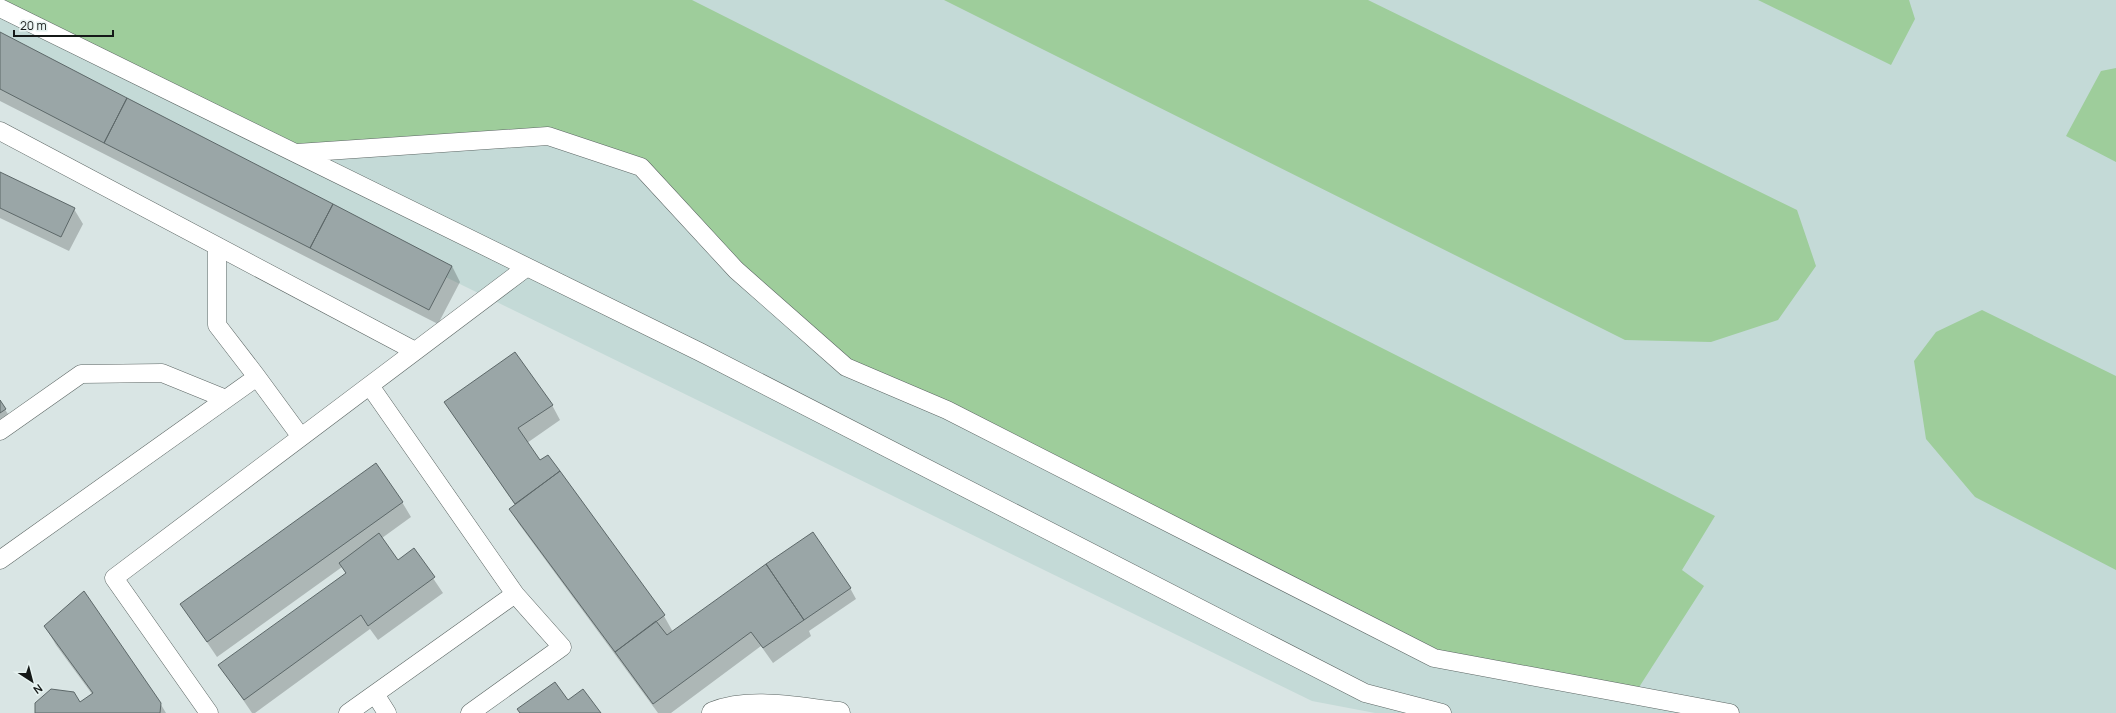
<svg xmlns="http://www.w3.org/2000/svg" width="2116" height="713" viewBox="0 0 2116 713" font-family="Manrope,sans-serif">
	<style>
		.built { fill: #c4dad7 }
		.green { fill: #9ecd9b }
		.shadow { fill: #0003 }
		.building { fill: #9aa6a7; stroke: #5d6869 }
		.lines { fill: none; stroke-linecap: round; stroke-linejoin: round }
		.service-casing { stroke: #5c6664; stroke-width: 19 }
		.minor-casing { stroke: #5c6664; stroke-width: 23 }
		.service { stroke: #fff; stroke-width: 18 }
		.minor { stroke: #fff; stroke-width: 22 }
	</style>
	<rect width="100%" height="100%" fill="#d9e5e4"/>
	<!-- built -->
	<path class="built" d="M0,0H2116V713H1375L1312,701L0,59Z"/>
	<!-- green -->
	<path class="green" d="M0,0H692L1715,516L1682,570L1704,586L1634,695L1434,658L846,367L641,167L548,136L296,153Z
		M944,0H1368L1797,210L1816,266L1778,320L1711,342L1625,340Z
		M1758,0H1909L1915,19L1891,65Z
		M2116,68V162L2066,136L2101,71Z
		M1982,310L2116,376V570L1975,497L1926,439L1914,361L1936,332Z"/>
	<!-- shadow -->
	<path class="shadow" d="M0,33L452,266L460,282L438,324L0,101Z
		M0,173L74,209L83,224L69,251L0,218Z
		M0,402L12,420L0,428Z
		M445,403L552,405L560,420L527,443L540,461L547,456L560,472L664,616L673,632L850,588L856,599L809,631L811,636L773,663L761,646L671,713H658L519,524L510,509L515,505Z
		M402,502L411,517L382,538L398,561L414,550L443,593L378,640L370,629L255,713H252L220,666L346,574L342,567L217,657L181,604Z
		M45,626L160,703L166,713H36L80,703L92,694L56,645Z"/>
	<!-- building -->
	<path class="building" d="M0,32L127,98L104,143L0,89Z
		M127,98L333,204L310,248L104,143Z
		M0,172L75,208L61,237L0,208Z
		M333,204L452,266L429,310L310,248Z
		M515,352L553,405L518,428L540,460L548,455L560,471L515,504L444,402Z
		M0,400L6,409L0,413Z
		M376,463L403,502L207,642L180,604Z
		M560,471L665,615L615,652L509,509Z
		M813,532L851,588L804,620L766,564Z
		M379,533L398,560L414,548L435,577L368,626L361,615L244,700L218,665L346,573L339,563Z
		M766,564L804,620L763,648L751,632L653,704L615,652L656,621L667,635Z
		M84,591L161,703L160,713H35V703L51,689L74,692L80,702L93,693L44,626Z
		M555,682L568,700L583,689L601,713H520L517,709Z"/>
	<g class="lines">
		<defs>
			<path id="service" d="M0,8L700,352L1365,693L1442,713
				M0,131L415,351
				M297,153L548,136L641,167L736,270L846,367L947,410L1434,658L1730,713
				M217,246V325L257,377
				M0,431L81,374L162,373L226,399
				M0,560L257,377L301,437
				M375,694L387,713
				M209,713L114,578L527,267
				M348,713L515,594L370,386
				M470,713L562,647L515,594"/>
			<path id="minor" d="M713,713C751,698 799,709 839,713"/>
		</defs>
		<!-- service casing -->
		<use href="#service" class="service-casing"/>
		<!-- minor casing -->
		<use href="#minor" class="minor-casing"/>
		<!-- service -->
		<use href="#service" class="service"/>
		<!-- minor -->
		<use href="#minor" class="minor"/>
	</g>
	<!-- north arrow -->
	<g transform="translate(32 681) rotate(144)" stroke="#e7f3f1" stroke-width="3" paint-order="stroke">
	<path d="M0-3L7 15L0 10L-7 15Z" fill="#151918"/>
	<text y="-6" font-size="11" font-weight="bold" text-anchor="middle" fill="#151918">N</text>
	</g>
	<!-- scale -->
	<path d="M14 30v6h99v-6" fill="none" stroke="#151918" stroke-width="2"/>
	<text x="20" y="30" font-size="12" fill="#151918" stroke="#e7f3f1" stroke-width="3" paint-order="stroke">20 m</text>
</svg>
